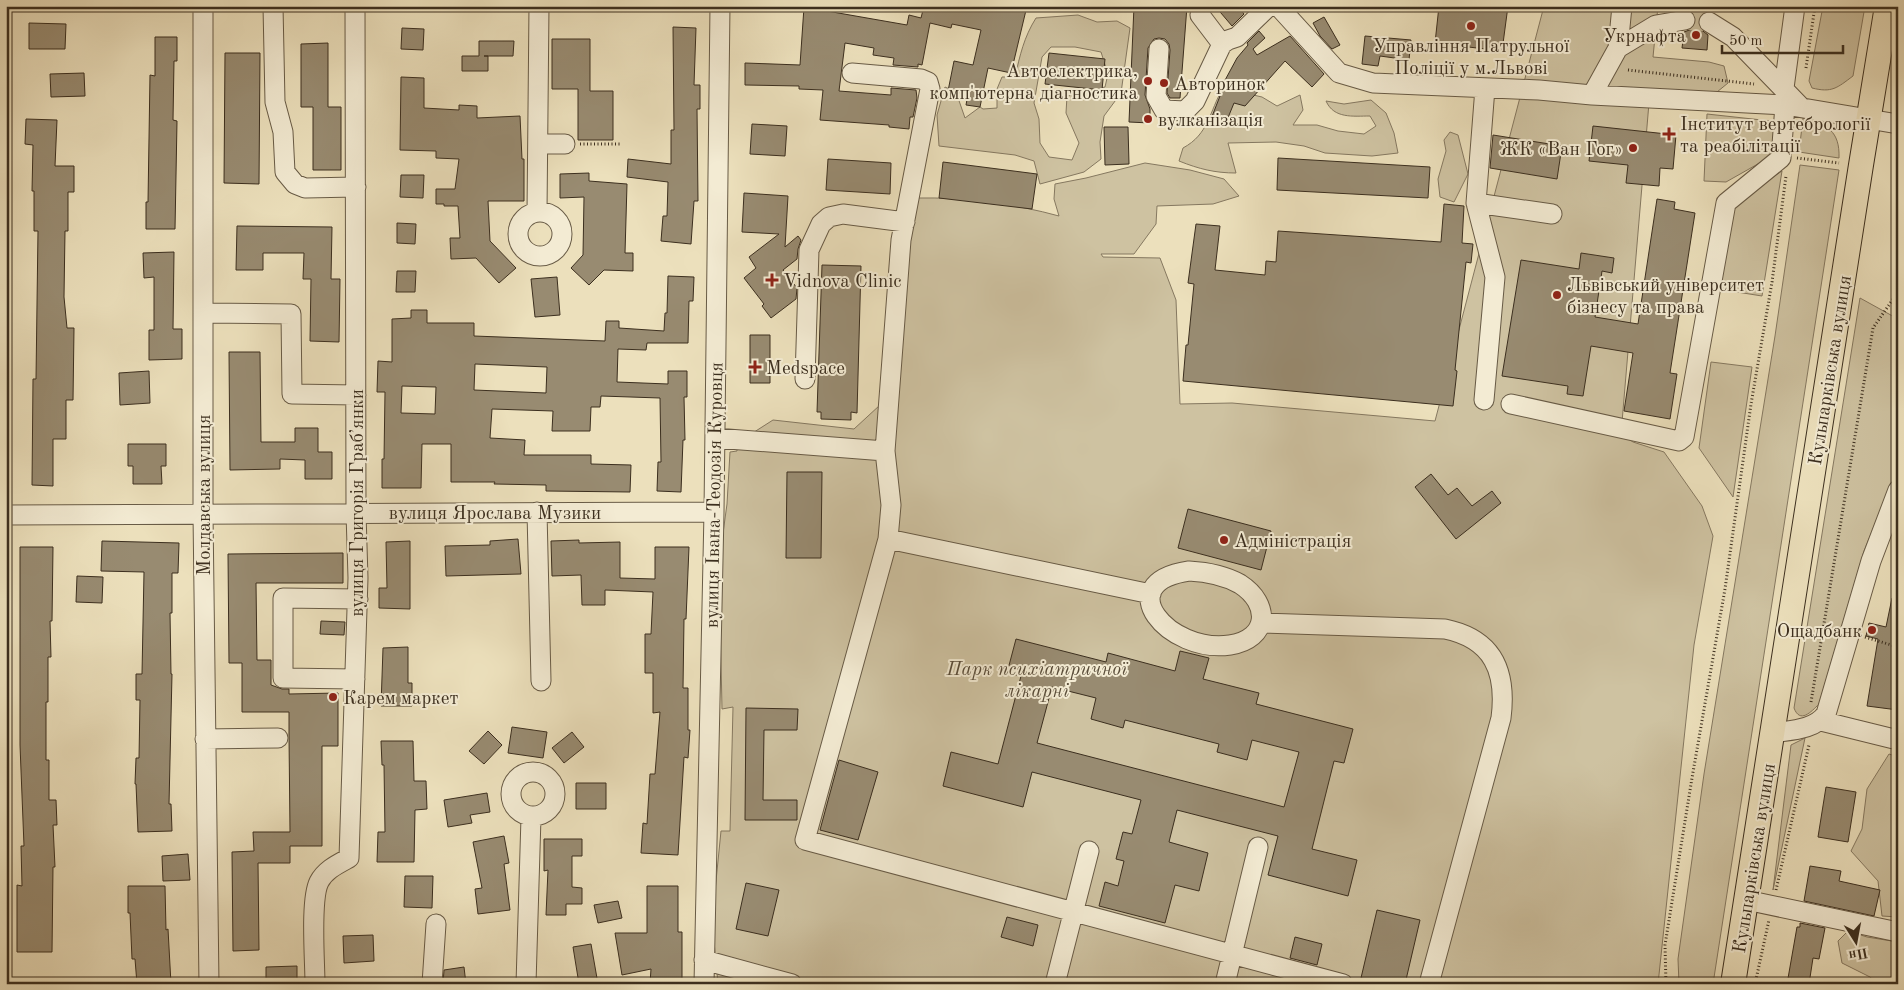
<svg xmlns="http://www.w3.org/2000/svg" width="1904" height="990" viewBox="0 0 1904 990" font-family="'Old Standard TT',serif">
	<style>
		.green { fill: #cec2a1; stroke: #857860; fill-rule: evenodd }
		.building { fill: #988b71; stroke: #3c2f1f; fill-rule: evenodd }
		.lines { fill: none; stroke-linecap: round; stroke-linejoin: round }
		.minor-tunnel { stroke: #c9bd9d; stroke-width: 19; stroke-dasharray: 19 9; stroke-linecap: butt }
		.minor-casing { stroke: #685b46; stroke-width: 21 }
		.major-casing { stroke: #3c2f1f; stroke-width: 26 }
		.path { stroke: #3c2f1f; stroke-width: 3; stroke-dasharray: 1 2.5; stroke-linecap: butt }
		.minor { stroke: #f3ebd3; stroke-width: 19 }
		.major { stroke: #ece0bc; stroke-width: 24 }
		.poi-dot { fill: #8f2418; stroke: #f3ebd3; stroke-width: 2 }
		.labels { text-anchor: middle; stroke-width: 4; stroke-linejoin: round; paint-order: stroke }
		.poi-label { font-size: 19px; fill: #3c2f1f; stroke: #f3ebd3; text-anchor: start }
		.street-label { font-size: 19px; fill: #3c2f1f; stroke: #f3ebd3 }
		.park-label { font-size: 19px; font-style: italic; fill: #594c39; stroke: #f3ebd3 }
	</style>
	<rect width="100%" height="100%" fill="#ece0bc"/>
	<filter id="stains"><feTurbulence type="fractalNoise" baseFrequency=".004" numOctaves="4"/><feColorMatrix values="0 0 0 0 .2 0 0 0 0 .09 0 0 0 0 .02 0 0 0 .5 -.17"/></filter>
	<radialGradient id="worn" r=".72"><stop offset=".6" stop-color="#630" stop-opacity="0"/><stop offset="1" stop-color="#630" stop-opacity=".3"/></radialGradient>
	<!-- green -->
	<path class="green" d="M1544,6H1658L1653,57L1709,62L1724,66L1728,83L1717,92L1650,91L1621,434L1633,442L1664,452L1702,506L1713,536L1694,645L1658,984H718L714,941L715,891L721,831H730L733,707L722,709L719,563L727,504L730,452L737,451V443L773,420L854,429L880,405L918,198C962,197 1016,204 1059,216L1054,199L1055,184L1086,178L1145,163L1190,170L1224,179L1239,196L1213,204L1157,206L1156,224L1134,254H1101L1103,257L1160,258L1176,300L1180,404L1232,403L1435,421Z
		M1823,6H1865L1853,76C1837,88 1832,93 1812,88L1809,81Z
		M1078,15L1097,22L1117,21L1130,28L1121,93L1104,116L1100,142L1101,159L1084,172L1040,184L1034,161L1015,155L939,146L937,115L945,87L956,92L965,118L980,107L983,109L997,108V89L1002,77H1015C1020,55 1024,37 1036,18ZM1051,47H1075L1101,52L1108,74L1105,87L1067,96L1066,113L1079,143L1072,160L1049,157L1040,143L1039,119L1034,103L1042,57Z
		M1223,88L1262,97L1277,106L1300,95L1303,110L1293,125H1317L1338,131L1364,134L1376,126L1370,116C1353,116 1334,119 1326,101L1344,104L1371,100L1386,113L1394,133L1398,153L1372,156L1325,153L1304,146L1276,142L1228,143L1236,173C1215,173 1199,169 1179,161L1183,148C1209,134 1209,112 1223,88Z
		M1707,114L1771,121L1774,127L1772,156L1726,182L1704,181Z
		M1803,118C1827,124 1840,131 1839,158L1799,152Z
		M1450,132L1458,135L1468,174L1454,202L1440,197L1438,179L1446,151L1444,140Z
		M1800,165L1839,170L1713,984H1679L1678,959L1704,774L1775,336Z
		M1782,171L1762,296L1718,289L1735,202Z
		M1860,298L1898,319V371L1894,378L1898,390V467L1864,551L1819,704C1811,712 1800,724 1794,708Z
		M1711,362L1752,367L1733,497L1699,448Z
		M1805,738L1773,890L1791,745Z
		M1889,754L1898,757V917L1882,916L1878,881L1851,851L1862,829L1867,789Z
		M1848,931L1867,937L1898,942V984H1878L1870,977L1842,963L1838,941Z"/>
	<!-- building -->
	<path class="building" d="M924,6H1027L1011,73L988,68L980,107L966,105L968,94L948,91L954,61L973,65L981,30L952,24L951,28L930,23L922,65L918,64V67L893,65L894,58L873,55L874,48L845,43L839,91L891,95V88L916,90L917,98L913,117H910L909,129L889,127V125L820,120L823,90L799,89V86L745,85V63L800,65L804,7L907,25L909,15L921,18Z
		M1134,6H1187L1180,98H1170L1167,93L1170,50L1169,44L1165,39L1159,38L1154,39L1148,48L1145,95L1150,109V123L1129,122Z
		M1215,6H1238L1244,14L1232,26Z
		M1439,6L1473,9L1474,6H1508L1502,51L1435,43Z
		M1686,6H1711L1710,11L1703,12L1698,21L1699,28L1708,35L1707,50L1682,48L1684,32L1692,29L1696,23L1694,13L1686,9Z
		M1324,17L1340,45L1332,49L1320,36L1313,23Z
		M29,23L66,24L65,49H29Z
		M673,27L696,28L694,85H700V109H697L698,201H694L691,244L661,241L663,216H667L668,182L627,177L628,159L671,164V130H674Z
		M402,28L424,29L423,50L401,49Z
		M1259,31L1265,38L1253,49L1257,55L1290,36L1324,74L1312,87L1285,61L1245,106L1234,103L1225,125L1211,119L1220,96L1217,95L1237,58L1248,45L1247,43Z
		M1365,36L1411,40L1409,60L1380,56L1378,66L1362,64Z
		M155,37H177V61H174L173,120L177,121L175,229H146V202H148L150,75L155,76Z
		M552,39H590V91H613V140H578V89H552Z
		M479,41H514L513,56H484H488V71H462V56H479Z
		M328,43V107H341V170H313V107H301V44Z
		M225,53H260L259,184L224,183Z
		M1049,53L1105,59L1102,90L1045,84Z
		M84,73L85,96L51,97L50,74Z
		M401,77L424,78V108L459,110V105L477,106V118L520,116L522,159H524V201H488L490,241L516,268L499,283L476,258L451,259L450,238H460L458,206H444V204H436V189H455L459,159L436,158V151L400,150Z
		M26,119L57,120L55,166H74V192H68V231H65L64,297L67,328H74L73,400H66V439H53V486L32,485L33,379H36L38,231H34V191H32L33,145L25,144Z
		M752,124L787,126L785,156L750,154Z
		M1593,126L1676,135L1673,169L1660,168L1659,186L1626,183L1628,165L1589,161Z
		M1104,127H1128L1129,164L1105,165Z
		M1493,135L1562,146L1557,179L1490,168Z
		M1278,158L1430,167L1428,198L1277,190Z
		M828,159L891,163L890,194L826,190Z
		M943,162L1037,174L1032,209L939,198Z
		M589,173V181L627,184L625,253H633V271L604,270L589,285L571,268L583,255L584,197L560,198V174Z
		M401,175H424L423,198L400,197Z
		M744,193L788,196L785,247L798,236L801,240L798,249L797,259L783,270L797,288L796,299L771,318L762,306L764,304L744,278L756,268L749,257L779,234L742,232Z
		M1657,199L1675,202L1674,209L1695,213L1670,373L1677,374L1670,419L1624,411L1633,353L1591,346L1583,396L1567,394L1568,386L1502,376L1521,260L1579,269L1581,253L1614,258L1612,273L1602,271L1595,317L1638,324Z
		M1444,204L1464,206L1462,243L1473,244L1471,263L1466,262L1455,370L1457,371L1453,406L1183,381L1186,345H1188L1194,284L1188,283L1196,224L1220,226L1215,270L1265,275L1266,261L1276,262L1278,231L1441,242Z
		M397,223L416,224L415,244L397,243Z
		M237,226L332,227L331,279H340L339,342L310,341L311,279H303L304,253H263V270H236Z
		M174,252L173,329H182V359L149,360V330H154V277L144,278L143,253Z
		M822,265L861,266L857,413L851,412V420L821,419V412H817Z
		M397,271H416L415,292H396Z
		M668,276L694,277L693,301H689L688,343H647L646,350L618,349L617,382L668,384V371H687V397H684L685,440H683L681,492L657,491L658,462H661L660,398L601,396L600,407H591L590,431H552L553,411L492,409L490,438L525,440L524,455H591V464L631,465L630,492L546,491V485L494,484L495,482H451V444H422L421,488H382V459H384L385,392H377L378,361L392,362V319L411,318V310H427V323H474V336L605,341L606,321H619V328L664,331L665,313H667ZM475,364L547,367L546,393L474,390ZM402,386L436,387L435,414L401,413Z
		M557,277L560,315L535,317L531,279Z
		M750,335H770V383H750Z
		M229,352H260L261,442H295V428H318V452H332V479H305V460L280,459V469L230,470Z
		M149,371L150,403L120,405L119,373Z
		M128,444H166V466H161L162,484H133V466H128Z
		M787,472H822L821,558H786Z
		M1431,474L1448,495L1457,488L1472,506L1492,491L1501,503L1456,539L1415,487Z
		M1188,509L1271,531L1261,570L1178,548Z
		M518,539L521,574L446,576L445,546L490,545V541Z
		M579,540V543L620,542V578L655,579V547H689L686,619H684L683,688H688V730H690L688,758L684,757L678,855L641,853L643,823L647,824L650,774H655L660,712L653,713V673H645V634H651L653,592L605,590V605H582L581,575L552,576L551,541Z
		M102,541L179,543L178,573H172V613H170L171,674H172L169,804H171L172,831L138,832L136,784H135L136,758H139L140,700H136V674H142L144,572L101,571Z
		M410,541V609L379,608V588H387L386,542Z
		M20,547H53L52,621H50L51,657H48V702H46V760H49V800H56L57,825H53L55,867H53L52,952H17V885L22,886L21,846H24L20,745Z
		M343,553V583H256L257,660H271V685L282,689H289V694L338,693V746H322V846H290V863H258L259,950L233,951L232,852L254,851L253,832H290L289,735V712H242V663H229L228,554Z
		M77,576L103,577L102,603L76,602Z
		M1892,598H1898V710L1867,706L1878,639L1866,636L1869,623L1886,627Z
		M321,621L345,622L344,635L320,634Z
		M1016,639L1106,662L1108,653L1175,671L1180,651L1209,658L1203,679L1259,693L1256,704L1353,729L1344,763L1334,761L1312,849L1357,860L1348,896L1268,875L1278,836L1177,810L1169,842L1208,853L1199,891L1175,885L1165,923L1099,906L1105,882L1118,886L1124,861L1116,859L1123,832L1132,834L1141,800L1032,772L1023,807L943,786L951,752L998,764L1021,676L1007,673ZM1052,687L1096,698L1091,719L1123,728L1125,720L1219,744L1217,752L1247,760L1252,740L1299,752L1284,807L1037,743Z
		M408,647V683H412V706H381L383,648Z
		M746,708L798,709L797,730H764L763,800H797V820H745Z
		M512,727L547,732L543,758L508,753Z
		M488,731L502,745L484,764L469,751Z
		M572,732L584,747L564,763L552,748Z
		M381,741H413L414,781H426L427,809L415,810L414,862H377L378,832H385L384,765H382Z
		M839,760L878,772L858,840L820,830Z
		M576,783H606V809H576Z
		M1826,787L1856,792L1848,842L1818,837Z
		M487,793L490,812L470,815L472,823L448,827L444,800Z
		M504,836L509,863L504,864L510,910L478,914L475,889L482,888L473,842Z
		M544,839H582V856H572V887L582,888V904H566V915H546L548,870L544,871Z
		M188,854L190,880L163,881L162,856Z
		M1810,866L1841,871L1839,881L1880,890L1874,916L1804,901Z
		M405,876H433L432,908L404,907Z
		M746,883L779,890L768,936L736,929Z
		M128,886H165L166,930L168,929L171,984H137L135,959H132L130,913H128Z
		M647,886H678V932H682V984H650L651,969L622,975L615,933H647Z
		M618,901L622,918L598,923L594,905Z
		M1377,910L1420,920L1405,984H1387L1361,978Z
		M1007,917L1038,925L1033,946L1001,937Z
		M1800,923L1825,928L1819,959L1813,958L1809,984H1787L1797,927H1800Z
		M373,935L374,961L344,963L343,936Z
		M1295,937L1322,944L1317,965L1290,958Z
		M591,944L598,984H579L573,947Z
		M297,966V984H266V967Z
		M464,967L466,984H443L444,970Z"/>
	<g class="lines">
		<!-- minor-tunnel -->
		<path class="minor-tunnel" d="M1685,20L1709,22"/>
		<defs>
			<path id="minor" d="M203,6V514L209,984
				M273,6L275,102L283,132L285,172L295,184L305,188L356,187
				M1278,6L1339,73L1373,83L1539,90L1592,95L1785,105L1898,124
				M1200,15L1222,44
				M1709,22L1733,37L1800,106
				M1618,48L1622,6
				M1159,49L1156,96L1164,110L1185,111L1195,101L1222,44L1228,40L1237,37L1269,6
				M852,73L921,79L928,82L930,89L901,240L885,451L891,505L888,539L805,840L1343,984
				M1784,88L1795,6
				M1592,95L1618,48L1656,25L1685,20
				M538,144H565
				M1476,203L1552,214
				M518 234a22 22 0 1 1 44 0a22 22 0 1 1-44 0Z
				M537,212L539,6
				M203,313L291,314L292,394L356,395
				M805,379L809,250L821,224L829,217L843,214L905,222
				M1484,400L1495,277L1476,203L1485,88
				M1511,404L1679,441L1684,437L1726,203L1781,158L1785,105
				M715,438L885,451
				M537,512L541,681
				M6,515L714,512
				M888,539L1151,594
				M1189,571C1207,572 1224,575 1240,584C1271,604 1269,639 1230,645C1169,654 1108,583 1189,571Z
				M1262,623L1445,629C1493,639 1507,671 1501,718L1429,984
				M355,679L283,678V598L358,599
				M1821,721L1898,740
				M1773,733C1792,730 1814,730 1826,714L1871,561L1898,490
				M205,739L278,738
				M511 794a22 22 0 1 1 44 0a22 22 0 1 1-44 0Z
				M1746,900L1898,932
				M704,960L792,984
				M315,984C315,961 310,900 319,882C325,870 338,864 349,858L358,578L356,513L355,6
				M432,984L436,924
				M526,984L531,817
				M704,984L714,512L720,6
				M1055,984L1089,851
				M1225,984L1258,847"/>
			<path id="major" d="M1733,984L1861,165L1887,6"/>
		</defs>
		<!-- minor casing -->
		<use href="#minor" class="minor-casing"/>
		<!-- major casing -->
		<use href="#major" class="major-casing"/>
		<!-- path -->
		<path class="path" d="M1806,68L1815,6
			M1628,70L1754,84
			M580,144H620
			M1797,158L1839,163
			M1865,637L1898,647
			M1811,702L1873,328L1898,292
			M1776,890L1809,745
			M1666,984L1665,945L1692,778L1725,589L1751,404L1772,282L1786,176
			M1755,984L1769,920"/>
		<!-- minor -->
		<use href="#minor" class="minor"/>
		<!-- major -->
		<use href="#major" class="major"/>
	</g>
	<!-- markers -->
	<g class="poi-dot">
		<circle cx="1471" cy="26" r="5"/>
		<circle cx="1696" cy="35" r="5"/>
		<circle cx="1148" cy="81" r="5"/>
		<circle cx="1164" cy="83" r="5"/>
		<circle cx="1148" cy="119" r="5"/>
		<path d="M1666.5 126.5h5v5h5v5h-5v5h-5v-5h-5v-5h5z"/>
		<circle cx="1633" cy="148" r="5"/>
		<path d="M769.5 272.5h5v5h5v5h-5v5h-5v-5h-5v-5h5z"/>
		<circle cx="1557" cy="295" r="5"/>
		<path d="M752.5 359.5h5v5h5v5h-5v5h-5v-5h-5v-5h5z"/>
		<circle cx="1224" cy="540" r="5"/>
		<circle cx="1872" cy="630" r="5"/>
		<circle cx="333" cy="697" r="5"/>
	</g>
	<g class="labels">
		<!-- poi labels -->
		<g class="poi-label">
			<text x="1686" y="42" text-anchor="end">Укрнафта</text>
			<text x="1471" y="52" text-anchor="middle">Управління Патрульної<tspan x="1471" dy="22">Поліції у м.Львові</tspan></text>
			<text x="1138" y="77" text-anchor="end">Автоелектрика,<tspan x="1138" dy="22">комп'ютерна діагностика</tspan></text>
			<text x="1174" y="90">Авторинок</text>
			<text x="1158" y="126">вулканізація</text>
			<text x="1680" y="130">Інститут вертебрології<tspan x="1680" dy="22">та реабілітації</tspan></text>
			<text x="1623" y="155" text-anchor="end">ЖК «Ван Гог»</text>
			<text x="783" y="287">Vidnova Clinic</text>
			<text x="1567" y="291">Львівський університет<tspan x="1567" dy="22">бізнесу та права</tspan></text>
			<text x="766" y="374">Medspace</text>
			<text x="1234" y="547">Адміністрація</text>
			<text x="1862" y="637" text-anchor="end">Ощадбанк</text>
			<text x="343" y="704">Карем маркет</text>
		</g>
		<!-- street labels -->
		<g class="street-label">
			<text transform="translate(1829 370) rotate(-81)" y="7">Кульпарківська вулиця</text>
			<text transform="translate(203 495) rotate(-90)" y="7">Молдавська вулиця</text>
			<text transform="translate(713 495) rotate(-89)" y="7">вулиця Івана-Теодозія Куровця</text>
			<text transform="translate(356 503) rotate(-90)" y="7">вулиця Григорія Грабʼянки</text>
			<text x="495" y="519">вулиця Ярослава Музики</text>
			<text transform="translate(1753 858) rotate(-81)" y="7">Кульпарківська вулиця</text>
		</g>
		<!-- park labels -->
		<g class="park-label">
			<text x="1037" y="675">Парк психіатричної<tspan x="1037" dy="22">лікарні</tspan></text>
		</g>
	</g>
	<!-- margin -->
	<rect width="1904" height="990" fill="none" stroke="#ece0bc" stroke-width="25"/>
	<rect x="8" y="8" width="1889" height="975" fill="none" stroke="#3c2f1f" stroke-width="2.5"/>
	<rect x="12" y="12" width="1879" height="965" fill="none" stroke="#3c2f1f"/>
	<!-- north arrow -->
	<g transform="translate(1856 942) rotate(169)" stroke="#f3ebd3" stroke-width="4" paint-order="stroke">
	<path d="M0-4L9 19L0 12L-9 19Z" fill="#3c2f1f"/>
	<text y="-8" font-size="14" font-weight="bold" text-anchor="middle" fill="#3c2f1f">Пн</text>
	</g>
	<!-- scale -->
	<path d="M1722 45v8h121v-8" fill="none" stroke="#3c2f1f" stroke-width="2.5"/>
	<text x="1729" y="45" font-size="15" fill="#3c2f1f" stroke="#f3ebd3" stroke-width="4" paint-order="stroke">50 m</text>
	<rect width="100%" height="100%" filter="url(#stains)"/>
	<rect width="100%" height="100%" fill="url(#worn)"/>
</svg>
